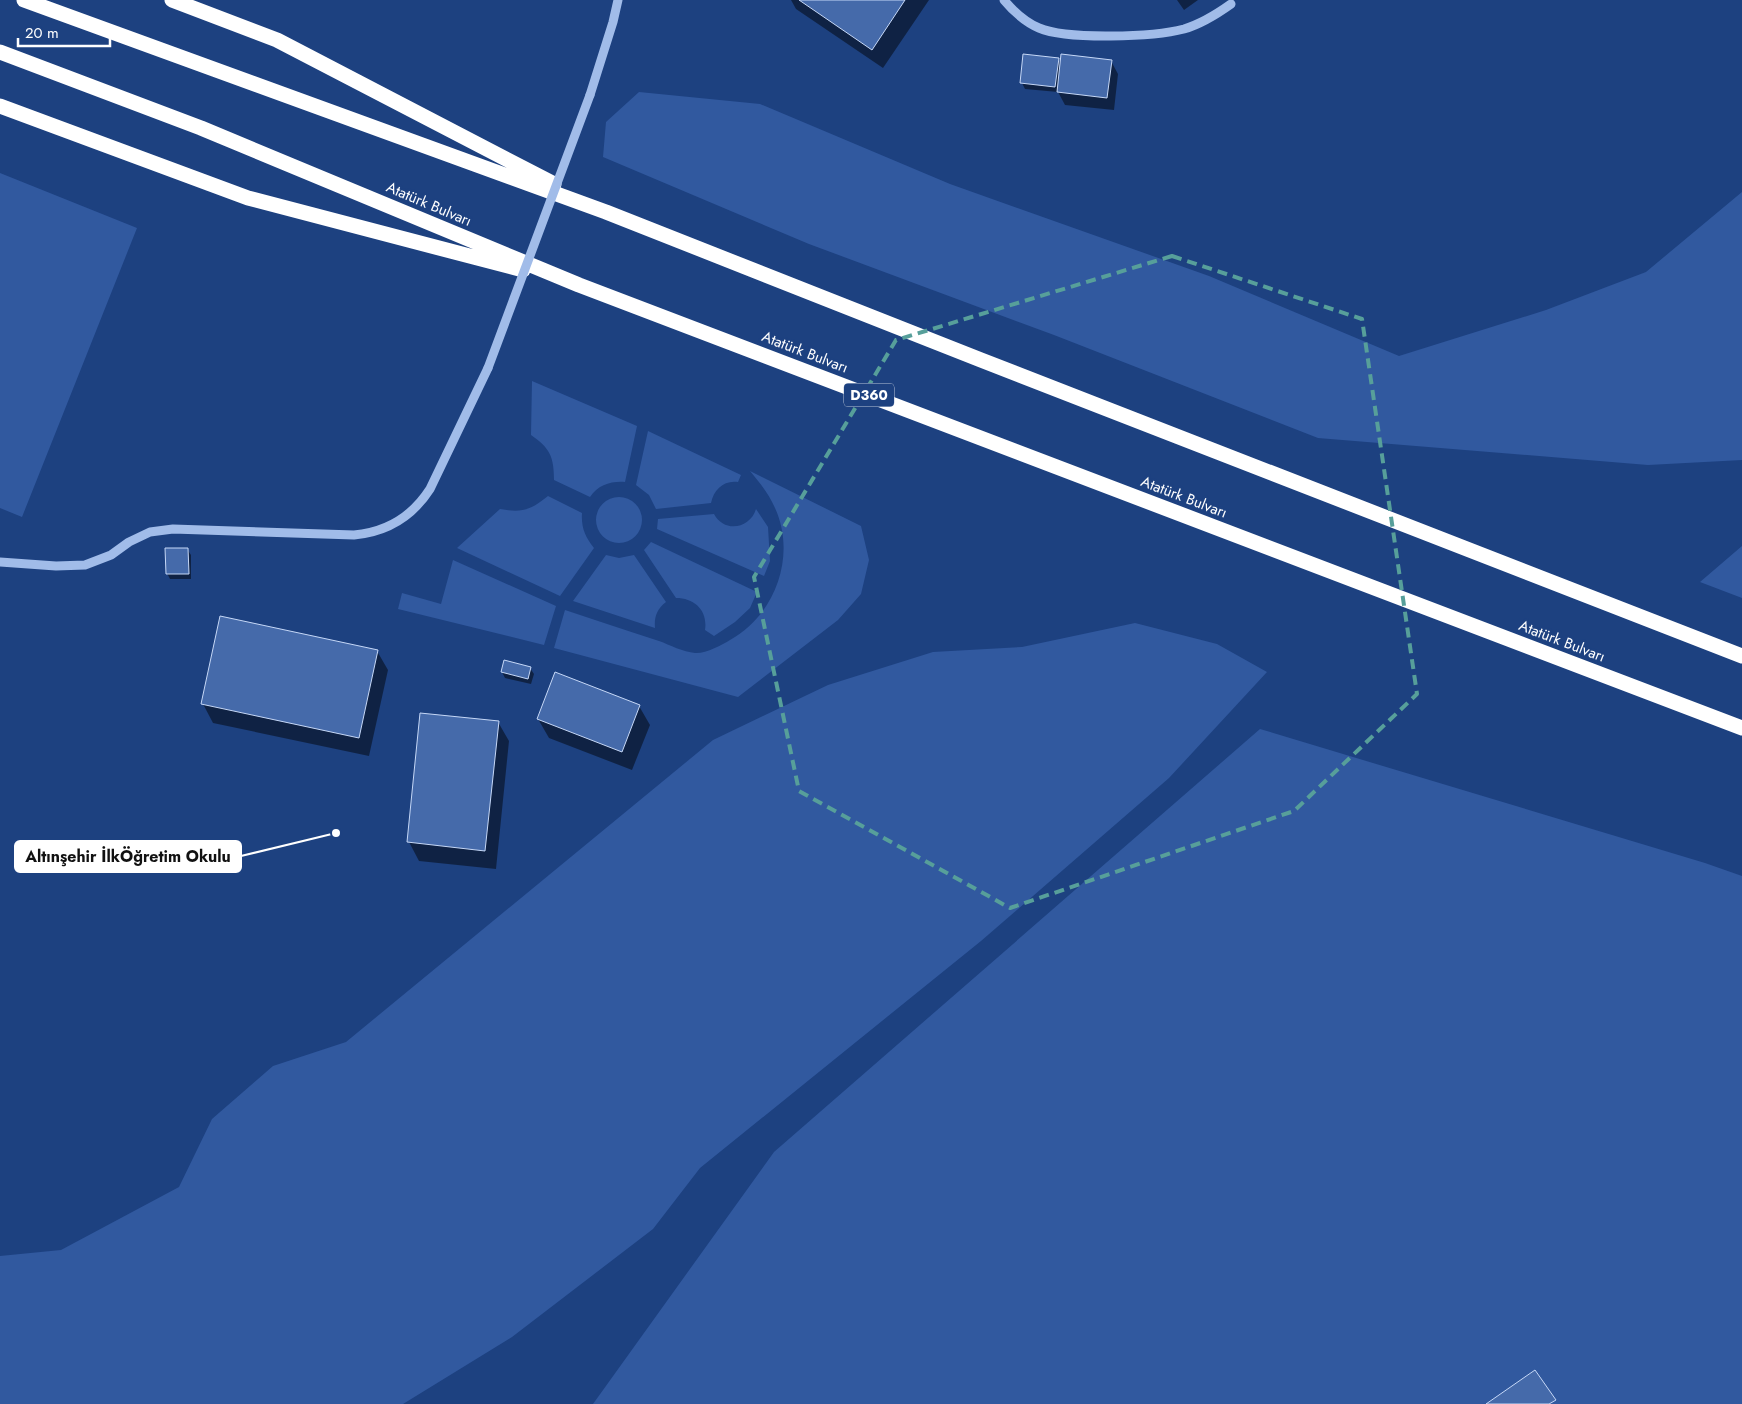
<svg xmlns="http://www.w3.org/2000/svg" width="1742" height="1404" viewBox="0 0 1742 1404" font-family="Jost,sans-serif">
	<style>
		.green { fill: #31599f }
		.shadow { fill: #0007 }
		.building { fill: #456aaa; stroke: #c6d8f7 }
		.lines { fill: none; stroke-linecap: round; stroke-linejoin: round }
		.minor { stroke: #a1bce9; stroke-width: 9 }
		.highway { stroke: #fff; stroke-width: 15 }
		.minor-bridge { stroke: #a1bce9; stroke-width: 9 }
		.marked { fill: none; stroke: #579f9a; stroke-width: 4; stroke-dasharray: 10 6; stroke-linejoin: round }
		.labels { text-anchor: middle; stroke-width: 5; stroke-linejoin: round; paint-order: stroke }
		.shield { fill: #1d4180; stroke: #bbc6d9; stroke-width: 1 }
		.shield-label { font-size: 14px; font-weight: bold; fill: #fff }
		.street-label { font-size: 15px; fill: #fff; stroke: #1d4180 }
		.leader { fill: none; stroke: #fff; stroke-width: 2 }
		.callout-dot { fill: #fff; stroke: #1d4180; stroke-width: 2 }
		.callout { fill: #fff; stroke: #fff; stroke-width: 2 }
		.callout-label { font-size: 16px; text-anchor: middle; font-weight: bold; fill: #111 }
	</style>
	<rect width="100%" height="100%" fill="#1d4180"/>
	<!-- green -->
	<path class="green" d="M639,92L760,104L950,184L1209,276L1399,356L1546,310L1646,272L1742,192V460L1648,465L1318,438L1054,335L809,244L603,157L606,122Z
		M0,173L137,228L22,517L0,508Z
		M532,381L637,426L625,482C611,481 598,485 590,497L554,480C554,457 550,448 531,435Z
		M648,431L741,475L738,482C724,480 714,489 711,503L656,509L649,495L636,485Z
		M750,471L861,526L869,560L861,594L838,620L738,697L554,648L565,610C596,620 627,631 659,641C670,645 683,652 695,653C705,654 722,645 730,640C775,615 797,556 775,508C769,494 760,483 750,471Z
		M548,496L582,513C581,527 585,537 594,548L560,596L457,548L500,509C522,513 531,510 548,496Z
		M596 520a23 23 0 1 1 46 0a23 23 0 1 1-46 0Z
		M756,509L768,527L770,561L764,576L657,529L658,519L714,514C724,533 750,529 756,509Z
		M651,542L757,592L750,608L735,622L714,636L705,630C708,611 695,598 676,598L644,550Z
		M1742,546V598L1700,582Z
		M606,555L619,558L634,555L666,602C657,609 654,617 655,628L573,601Z
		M453,560L556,606L544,645L398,609L402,593L441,604Z
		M1135,623L1217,644L1267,672L1169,778L981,941L700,1168L653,1229L512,1337L403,1404H0V1256L61,1250L179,1187L212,1119L273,1066L346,1042L713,740L828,685L933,652L1022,647Z
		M1260,729L1705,863L1742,876V1404H593L774,1152Z"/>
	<!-- shadow -->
	<path class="shadow" d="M791,0H929L883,68L796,9Z
		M1177,0H1198L1184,10Z
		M1058,59L1061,65L1111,61L1118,74L1114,110L1065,105L1058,92L1025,89L1022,83Z
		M187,549L191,555V579H170L167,573Z
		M377,651L388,670L369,756L213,723L203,704Z
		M530,668L534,674L531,684L505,678L502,672Z
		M639,706L650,725L632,770L549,738L538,719Z
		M498,722L509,741L496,869L419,861L409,842Z"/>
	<!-- building -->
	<path class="building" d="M799,0H905L872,50Z
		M1023,54L1059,58L1055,87L1020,83Z
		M1061,54L1112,60L1107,98L1057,92Z
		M165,548H188L189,574H166Z
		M220,616L378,650L359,738L201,704Z
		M504,660L531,667L528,679L501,672Z
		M555,672L640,705L622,752L537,719Z
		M420,713L499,721L485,851L407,842Z
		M1535,1370L1556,1400L1549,1404H1486Z"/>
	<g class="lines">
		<!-- minor -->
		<path class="minor" d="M1004,0C1014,12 1025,22 1039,28C1067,40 1154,37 1184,29C1201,24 1217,14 1231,4
			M590,95L613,22L618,0
			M0,562L56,566L85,565L111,555L129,542L150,532L173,529L354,535C387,532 412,517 430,489L488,368"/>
		<!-- highway -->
		<path class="highway" d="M24,0L606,212L981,360L1742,656
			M172,0L277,40L554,184
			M0,52L201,128L579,285L1742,728
			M0,106L248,198L523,270"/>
		<!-- minor-bridge -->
		<path class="minor-bridge" d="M488,368L590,95"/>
	</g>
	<!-- marked area -->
	<path class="marked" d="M1172,256L1362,319L1417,694L1294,811L1010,908L799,791L754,577L896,340Z"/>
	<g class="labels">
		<!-- shield labels -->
		<rect class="shield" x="844" y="383.5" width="50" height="23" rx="4"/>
		<g class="shield-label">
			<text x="869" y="400">D360</text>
		</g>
		<!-- street labels -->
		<g class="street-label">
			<text transform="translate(429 204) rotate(23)" y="5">Atatürk Bulvarı</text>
			<text transform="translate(805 352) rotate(21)" y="5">Atatürk Bulvarı</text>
			<text transform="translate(1184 497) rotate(21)" y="5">Atatürk Bulvarı</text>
			<text transform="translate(1562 641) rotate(21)" y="5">Atatürk Bulvarı</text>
		</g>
	</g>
	<!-- callouts -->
	<path class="leader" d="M336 833L241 856"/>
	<circle class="callout-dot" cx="336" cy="833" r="5"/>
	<rect class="callout" x="15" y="841" width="226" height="31" rx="5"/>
	<g class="callout-label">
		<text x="128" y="862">Altınşehir İlkÖğretim Okulu</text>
	</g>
	<!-- scale -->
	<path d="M18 38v8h92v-8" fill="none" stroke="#ffffff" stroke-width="2.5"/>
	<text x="25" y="38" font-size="15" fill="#ffffff" stroke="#1d4180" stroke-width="4" paint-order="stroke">20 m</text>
</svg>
